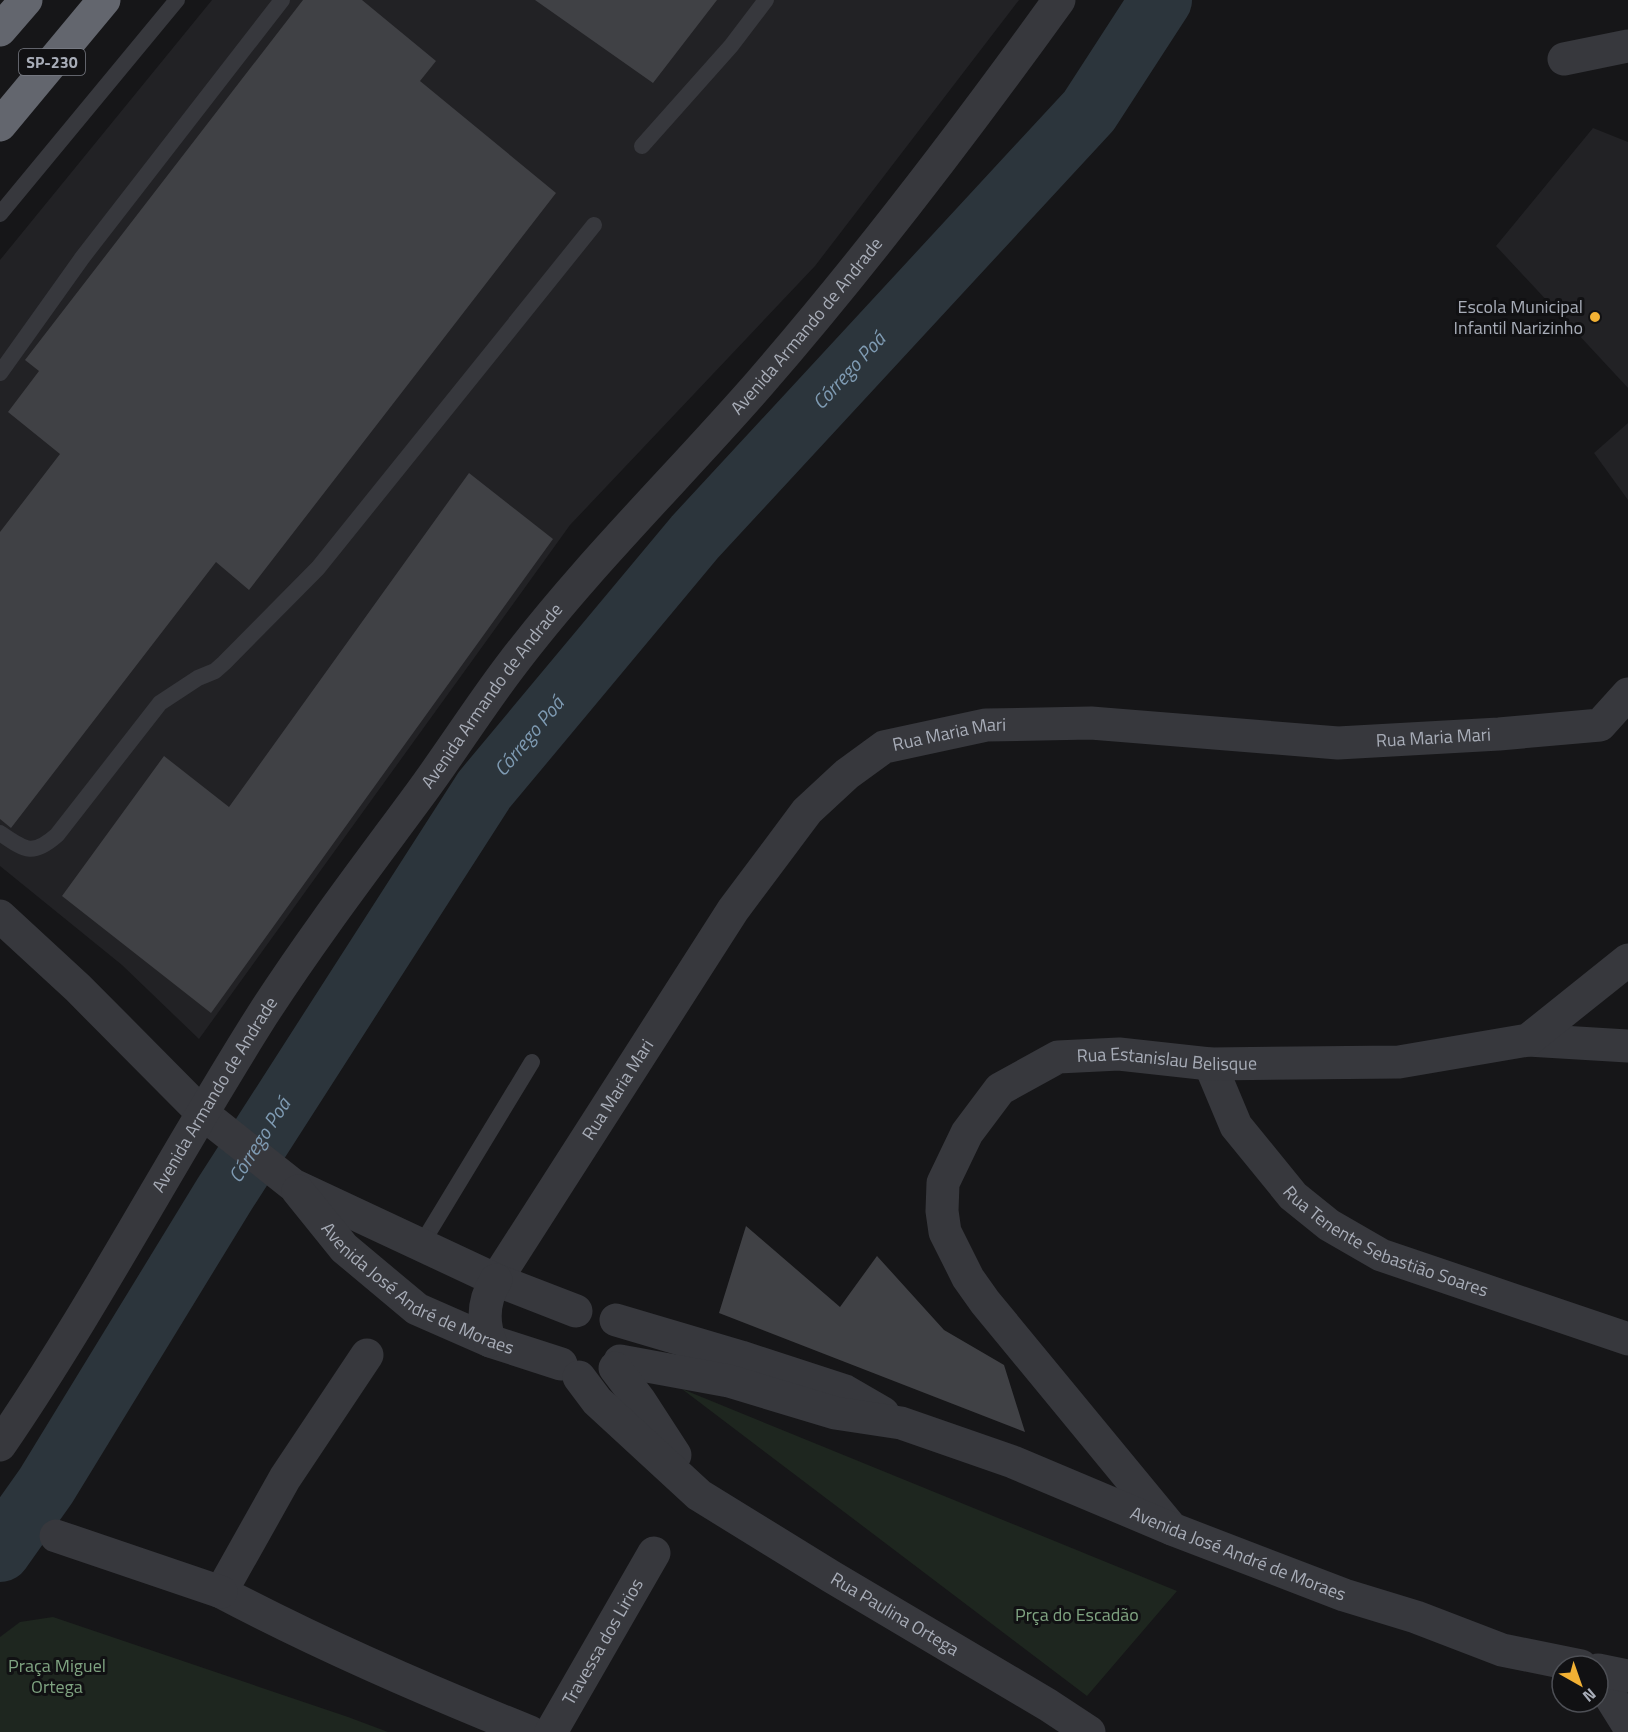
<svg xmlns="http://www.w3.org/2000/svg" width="1628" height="1732" viewBox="0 0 1628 1732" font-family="'Titillium Web',sans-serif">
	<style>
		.built { fill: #222225 }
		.green { fill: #1e261f }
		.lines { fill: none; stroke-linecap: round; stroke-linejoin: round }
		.river { stroke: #2c353c; stroke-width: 62 }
		.building { fill: #404145 }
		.service { stroke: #37383d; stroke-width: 16 }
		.minor { stroke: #37383d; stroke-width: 33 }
		.tertiary { stroke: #37383d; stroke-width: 33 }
		.motorway { stroke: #63666e; stroke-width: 33 }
		.poi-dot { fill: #f2b134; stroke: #111113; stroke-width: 2 }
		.labels { text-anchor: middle; stroke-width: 6; stroke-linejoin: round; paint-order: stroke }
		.shield { fill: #111113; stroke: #7b7e86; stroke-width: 1.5 }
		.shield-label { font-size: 16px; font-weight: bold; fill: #a8adb8 }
		.poi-label { font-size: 18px; fill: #a8adb8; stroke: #111113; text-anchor: end }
		.street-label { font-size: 18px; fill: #a8adb8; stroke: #111113 }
		.park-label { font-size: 18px; fill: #7fa381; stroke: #111113 }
		.water-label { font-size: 20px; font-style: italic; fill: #7f9bb3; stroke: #111113 }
	</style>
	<rect width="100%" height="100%" fill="#161618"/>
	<!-- built -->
	<path class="built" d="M212,0H1019L815,266L570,525L199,1039L122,965L0,866V260Z
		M1593,128L1628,142V388L1496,246Z
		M1628,423V500L1594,453Z"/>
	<!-- green -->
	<path class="green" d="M682,1389L1177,1591L1087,1696Z
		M53,1617L348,1717L388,1732H0V1637L20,1622Z"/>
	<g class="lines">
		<!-- river -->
		<path class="river" id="s1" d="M0,1551L46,1486L224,1195L484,790L695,537L1089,111L1161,0"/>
	</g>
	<!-- building -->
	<path class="building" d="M303,0H362L436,61L420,81L556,193L249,590L216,562L11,828L0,819V532L60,454L8,412L39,371L25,360Z
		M535,0H717L653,83Z
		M469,473L553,539L211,1013L62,896L164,756L229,807Z
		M746,1226L840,1307L877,1256L944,1330L1004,1365L1025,1432L719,1313Z"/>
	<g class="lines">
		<!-- service -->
		<path class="service" d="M642,146L731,46L766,0
			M0,214L177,0
			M0,373L82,258L282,0
			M0,833C25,850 32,857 57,835L160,703L198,678L215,671L224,663L318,568L594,225
			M421,1245L532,1062"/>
		<!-- minor -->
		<g class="minor">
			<path d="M1564,59L1628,46"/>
			<path d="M1528,1040L1628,1046"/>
			<path id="s2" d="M1210,1064L1236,1126L1293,1196L1329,1225L1381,1255L1628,1339"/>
			<path id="s3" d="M496,1280L733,910L807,811L847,774L884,747L986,725L1091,723L1338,743L1499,734L1600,725L1628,694"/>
			<path d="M367,1355L285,1478L221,1592C321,1645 425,1690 530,1732"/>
			<path id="s4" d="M1172,1529L985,1302L968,1278L945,1232L942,1211L943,1183L967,1133L1000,1089L1058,1057L1119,1054L1210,1064L1399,1062L1528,1040L1628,960"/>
			<path d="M56,1536L221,1592"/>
			<path d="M1598,1677L1628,1725"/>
			<path id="s5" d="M551,1732L654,1553"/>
		</g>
		<!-- tertiary -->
		<g class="tertiary">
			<path d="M0,916L78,988L202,1113L293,1185L496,1280L576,1311"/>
			<path id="s6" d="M298,1191L344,1248L417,1309L490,1341L561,1364"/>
			<path d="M616,1320L741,1357L845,1391L883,1413"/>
			<path d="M490,1341C482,1320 484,1299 496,1280"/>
			<path id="s7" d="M620,1361L729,1381L835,1413L901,1423L1013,1462L1172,1529L1344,1595L1416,1617L1502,1650L1581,1666"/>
			<path d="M615,1368L640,1401L675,1455"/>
			<path id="s8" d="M579,1377L597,1401L699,1495L832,1577L1048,1705L1089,1732"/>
			<path id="s9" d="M0,1445C95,1306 173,1156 263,1014C312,938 367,866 420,794C451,752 478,709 509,668C585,567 676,479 759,384C865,262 964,132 1059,0"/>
			<path d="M1598,1670L1628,1676"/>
		</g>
		<!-- motorway -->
		<path class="motorway" d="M0,30L26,0
			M0,125L104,0"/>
	</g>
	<!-- markers -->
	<circle class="poi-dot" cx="1595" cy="317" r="6"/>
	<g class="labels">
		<!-- shield labels -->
		<rect class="shield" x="19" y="49" width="66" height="26" rx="4.5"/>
		<g class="shield-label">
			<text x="52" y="68">SP-230</text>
		</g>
		<!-- poi labels -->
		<g class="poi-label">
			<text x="1583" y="313">Escola Municipal<tspan x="1583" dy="21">Infantil Narizinho</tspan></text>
		</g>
		<!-- street labels -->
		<g class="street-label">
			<text dy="6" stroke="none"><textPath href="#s9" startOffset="1383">Avenida Armando de Andrade</textPath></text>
			<text dy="6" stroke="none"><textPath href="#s9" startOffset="897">Avenida Armando de Andrade</textPath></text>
			<text dy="6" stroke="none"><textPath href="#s3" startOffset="730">Rua Maria Mari</textPath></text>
			<text dy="6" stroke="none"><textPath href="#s3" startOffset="1216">Rua Maria Mari</textPath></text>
			<text dy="6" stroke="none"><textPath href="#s4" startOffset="710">Rua Estanislau Belisque</textPath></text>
			<text dy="6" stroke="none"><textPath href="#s3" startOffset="226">Rua Maria Mari</textPath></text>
			<text dy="6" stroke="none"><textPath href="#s9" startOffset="411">Avenida Armando de Andrade</textPath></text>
			<text dy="6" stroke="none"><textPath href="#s2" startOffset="262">Rua Tenente Sebastião Soares</textPath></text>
			<text dy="6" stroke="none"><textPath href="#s6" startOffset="158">Avenida José André de Moraes</textPath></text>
			<text dy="6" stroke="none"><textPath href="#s7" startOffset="650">Avenida José André de Moraes</textPath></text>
			<text dy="6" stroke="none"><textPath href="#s8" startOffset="398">Rua Paulina Ortega</textPath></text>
			<text dy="6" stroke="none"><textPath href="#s5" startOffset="104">Travessa dos Lirios</textPath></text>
		</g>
		<!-- park labels -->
		<g class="park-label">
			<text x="1077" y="1621">Prça do Escadão</text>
			<text x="57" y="1672">Praça Miguel<tspan x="57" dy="21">Ortega</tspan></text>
		</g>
		<!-- water labels -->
		<g class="water-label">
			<text dy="7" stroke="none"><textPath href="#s1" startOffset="1458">Córrego Poá</textPath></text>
			<text dy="7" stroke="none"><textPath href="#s1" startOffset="972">Córrego Poá</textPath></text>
			<text dy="7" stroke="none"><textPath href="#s1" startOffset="486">Córrego Poá</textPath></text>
		</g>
	</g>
	<!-- north arrow -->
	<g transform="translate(1580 1684) rotate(140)"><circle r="28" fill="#111113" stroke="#4d4f55" stroke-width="1.5"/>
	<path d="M0-4.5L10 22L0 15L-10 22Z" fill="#f2b134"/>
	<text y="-9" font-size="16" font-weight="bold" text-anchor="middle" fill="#a8adb8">N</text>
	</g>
</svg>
